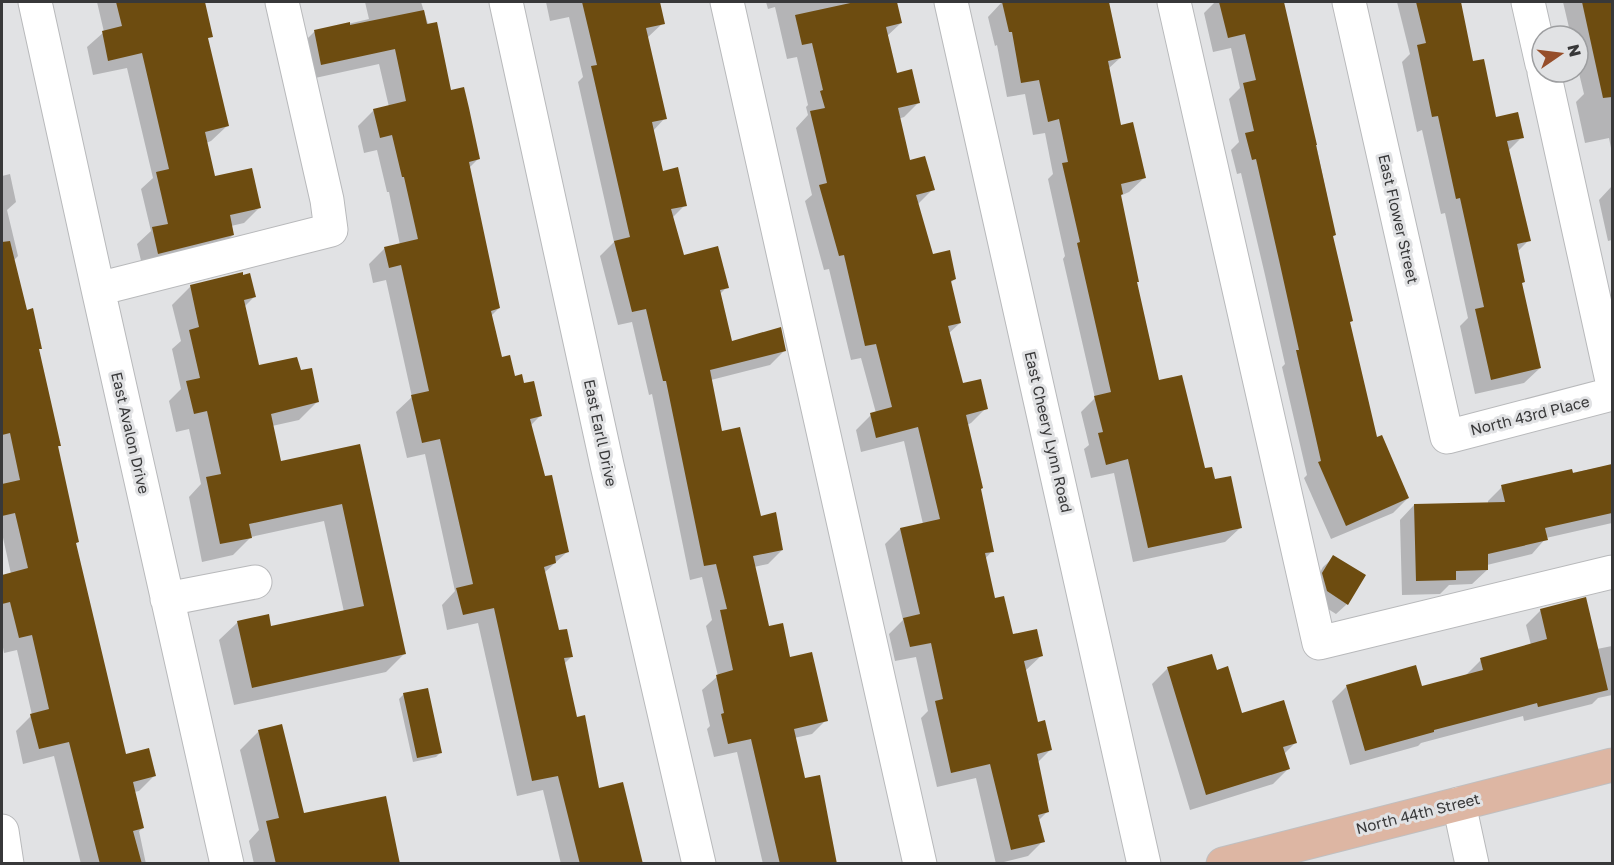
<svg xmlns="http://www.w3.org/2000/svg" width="1614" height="865" viewBox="0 0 1614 865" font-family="'Golos Text',sans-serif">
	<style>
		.shadow { fill: #0003 }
		.building { fill: #6d4c10 }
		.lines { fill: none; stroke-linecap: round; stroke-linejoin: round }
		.minor-casing { stroke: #b8b9bb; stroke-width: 35 }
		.major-casing { stroke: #bfbfc0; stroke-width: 35 }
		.minor { stroke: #fff; stroke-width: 33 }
		.major { stroke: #ddb6a3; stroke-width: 33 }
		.labels { text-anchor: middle; stroke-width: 6; stroke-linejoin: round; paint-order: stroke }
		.street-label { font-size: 15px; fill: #383839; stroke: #e1e2e4 }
	</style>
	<rect width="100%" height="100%" fill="#e1e2e4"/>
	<!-- shadow -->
	<path class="shadow" d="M97,2H203L206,12L190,27L227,126L211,141L206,143L213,178L259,208L244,223L231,226L233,235L217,250L143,269L137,244L151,231L141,189L153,178L127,68L93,75L87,47L104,32Z
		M365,2H421L450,92L478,159L469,168L499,308L491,316L500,359L514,377L523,385L541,415L530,426L567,552L544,573L558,632L572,656L564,664L576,719L598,789L641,864H561L543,790L517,796L478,623L447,630L442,605L455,591L425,454L407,458L396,412L412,397L386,280L373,283L369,264L385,248L400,245L389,192H387L377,150L364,153L358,126L374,110L389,107L379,64L306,80L299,47L314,32L369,19Z
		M546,2H658L663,23L647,38L665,118L652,132L662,173L685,205L672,218L682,257L727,287L719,295L730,342L784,351L770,365L711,380L721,433L760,518L782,550L768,564L754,567L768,628L826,720L812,734L794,738L803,780L836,864H763L737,752L714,757L707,729L710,726L702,690L718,676L706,626L712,620L702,577L690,580L652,394L649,395L632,322L618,325L600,256L614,242L578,82L583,77L569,17L550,21Z
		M766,2H896L901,23L886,37L895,75L919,102L904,117L898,119L909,162L933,189L917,205L931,256L955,279L950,283L960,323L948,334L962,385L986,408L971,423L967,425L992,551L985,559L994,599L1012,636L1041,656L1025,671L1037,724L1050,750L1038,762L1047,812L1038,821L1043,841L1028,856L996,864L976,778L937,787L921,718L928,711L916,657L895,661L889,634L903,620L885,544L900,529L923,524L904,441L861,452L856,430L871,415L876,413L861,358L851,360L829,269L824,270L805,201L812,195L796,128L808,115L806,107L808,105L797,57L787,59L775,7L768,9Z
		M1002,2H1107L1120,58L1108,69L1120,127L1144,178L1129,192L1120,196L1136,283L1157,382L1204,470L1214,481L1240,528L1225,542L1133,562L1114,473L1091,478L1084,449L1089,445L1081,412L1095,398L1063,259L1065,256L1048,179L1053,174L1045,133L1033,135L1025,94L1007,97L997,45L995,46L988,17Z
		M1215,2H1282L1316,144L1335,235L1332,237L1349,323L1376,439L1408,498L1393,513L1331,539L1304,478L1307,475L1282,367L1285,364L1265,275L1241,173L1237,174L1231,150L1239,142L1229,99L1240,88L1231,48L1213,52L1204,13Z
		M1397,2H1460L1472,63L1495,119L1522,137L1508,151L1529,240L1517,252L1520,284L1540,368L1524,383L1475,394L1460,326L1468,318L1445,213L1441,214L1422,130L1417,132L1402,62L1410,54Z
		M1563,2H1612V153L1609,138L1585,143L1576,102L1584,94L1578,69V36H1571Z
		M10,174L16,202L7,210L18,256L13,261L26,312L40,348L38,351L60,445L57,448L78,541L75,544L125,756L155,775L139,791L134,792L143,828L139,831L146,864H81L54,756L23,764L16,731L32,715L17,650L4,653L2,642V576L11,574L2,533V176Z
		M1612,186V240L1608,241L1599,200Z
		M191,286L254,297L244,307L258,367L300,372L317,402L299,420L272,426L280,463L359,446L404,654L386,672L234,705L219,640L238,622L270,628L344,612L324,521L251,537L233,555L202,562L189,497L201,484L189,429L176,432L169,401L181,389L172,349L181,341L172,305Z
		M1612,465V523L1546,538L1532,554L1487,565V570L1472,584L1449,585L1440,594L1402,595L1400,520L1414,505L1488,503V501L1502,487Z
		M1334,557L1347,604L1336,614L1317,602L1313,585L1323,567Z
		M1541,610L1597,649L1612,646V695L1598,698L1592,704L1524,721L1523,716L1421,743L1418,746L1350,765L1332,701L1347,686L1420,688L1466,675L1481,660L1531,645L1526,625Z
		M1211,655L1216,671L1241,715L1296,742L1284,754L1288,769L1273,784L1190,810L1152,684L1167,669Z
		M404,694L441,752L436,757L413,762L399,699Z
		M259,731L303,815L393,864H254L249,841L259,830L240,750Z"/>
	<!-- building -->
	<path class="building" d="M116,2H205L213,37L208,38L229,126L205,132L215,176L252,168L261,208L230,215L234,235L158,254L152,227L168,224L156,172L169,169L142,53L108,61L102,31L122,26Z
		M582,2H660L665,24L646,28L667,119L652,122L663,171L678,167L687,206L671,209L684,255L718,246L729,288L720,290L732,341L781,327L786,351L710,370L722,431L740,427L761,516L776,512L783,550L753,556L769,626L783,623L790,657L812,652L828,721L794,729L805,778L820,775L837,864H780L751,739L728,744L721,714L724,713L716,675L733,670L720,610L727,609L716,564L704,566L666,381H663L646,309L632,312L614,241L630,237L591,66L597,65Z
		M855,2H897L902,23L886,27L897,73L912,69L920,103L898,108L910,160L925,156L935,190L916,195L933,254L950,250L956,279L951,281L961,323L948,326L963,383L981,379L988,409L966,415L983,488L981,489L994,552L985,553L995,598L1004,596L1013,634L1037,629L1043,656L1024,661L1038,722L1045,720L1052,750L1037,754L1049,812L1038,815L1045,842L1011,850L990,764L951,773L935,701L943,699L931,643L910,647L903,618L920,614L900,528L940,519L918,427L876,438L870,413L892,407L876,344L865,346L844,255L839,256L819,185L827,183L810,111L825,108L820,91L823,90L812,43L802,45L795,15Z
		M1002,2H1109L1121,58L1108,61L1121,125L1133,122L1146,178L1121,184L1123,194L1121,195L1139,282H1137L1159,380L1182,375L1205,468L1212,467L1215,479L1231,476L1242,528L1148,548L1128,459L1106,465L1098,433L1103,432L1094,396L1111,392L1077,243L1080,242L1062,163L1068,162L1059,119L1048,122L1039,80L1021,83L1012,32H1009Z
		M1219,2H1284L1317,145H1316L1336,235L1333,236L1353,321L1350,322L1377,437L1382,435L1409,498L1346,526L1318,462L1321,461L1296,350H1299L1279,260L1256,159L1252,160L1245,133L1254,131L1243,83L1256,80L1245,34L1228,38Z
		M1416,2H1461L1473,61L1484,59L1496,117L1518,112L1524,138L1507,141L1531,241L1517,244L1525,282L1522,283L1541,368L1491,380L1475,309L1484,307L1460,198L1456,199L1438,116L1432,117L1417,45L1426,43Z
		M1582,2H1612V97L1603,98Z
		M424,10L427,24L437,22L451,90L464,87L469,108L480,159L469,162L500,308L491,311L502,357L510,355L515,376L522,374L524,383L534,381L542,416L530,419L545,476L552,475L569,552L555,556L556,563L544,567L559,630L567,629L573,657L564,658L577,717L585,715L599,788L623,782L643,864H580L558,776L532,781L494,608L463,615L456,588L473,584L440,439L422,443L411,395L429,391L401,265L389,268L384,247L418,239L404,177H402L392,135L380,138L373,109L406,101L395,49L321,65L314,30L350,22V25Z
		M10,241L27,310L33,308L42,349H39L61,446H58L79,542L76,543L126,754L149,748L156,776L133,782L144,828L133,831L142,864H100L69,742L39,749L30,714L49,709L32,635L19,638L10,602L2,604V575L28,568L15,513L2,516V484L20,480L10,433L2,435V242Z
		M243,272V275L250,273L256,297L244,300L259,365L297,357L301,370L312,368L319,402L271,414L281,461L360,444L406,654L252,688L237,621L269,614L271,626L364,606L342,504L249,524L252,538L220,544L206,477L221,474L207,411L194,414L186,381L200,378L189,330L199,327L190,285Z
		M1612,464V513L1545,528L1548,540L1488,554V570L1456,571V580L1416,581L1414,504L1505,502L1501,485L1572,469L1573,473Z
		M1333,555L1366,575L1348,605L1327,591L1322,573Z
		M1586,597L1608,690L1538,707L1537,703L1434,730V732L1365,751L1346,685L1416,665L1422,686L1483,670L1480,658L1547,639L1540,609Z
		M1212,654L1217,670L1228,666L1242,713L1284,700L1297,743L1283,747L1290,769L1206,795L1167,667Z
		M428,688L442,753L417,758L403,693Z
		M282,724L304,813L386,796L400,864H276L266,821L279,818L258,730Z"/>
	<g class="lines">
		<defs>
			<path id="minor" d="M35,2L98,289L227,864
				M506,2L607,465L699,864
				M727,2L920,864
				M951,2L1144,864
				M1174,2L1319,643L1612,572
				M1349,2L1447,437L1612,394
				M1528,2L1542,64
				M1544,72L1612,381
				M98,289L331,230L327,200L282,2
				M167,599L255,582
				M1459,804L1472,864
				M2,831L7,864"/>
			<path id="major" d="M1223,864L1612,765"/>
		</defs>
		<!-- minor casing -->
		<use href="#minor" class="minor-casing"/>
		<!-- major casing -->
		<use href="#major" class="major-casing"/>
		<!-- minor -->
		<use href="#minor" class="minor"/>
		<!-- major -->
		<use href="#major" class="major"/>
	</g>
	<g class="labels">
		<!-- street labels -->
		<g class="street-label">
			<text transform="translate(1398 219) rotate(77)" y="5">East Flower Street</text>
			<text transform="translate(1530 416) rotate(-14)" y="5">North 43rd Place</text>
			<text transform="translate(1048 432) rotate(77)" y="5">East Cheery Lynn Road</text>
			<text transform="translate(130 433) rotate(77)" y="5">East Avalon Drive</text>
			<text transform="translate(600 433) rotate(78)" y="5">East Earll Drive</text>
			<text transform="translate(1418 814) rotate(-14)" y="5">North 44th Street</text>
		</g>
	</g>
	<!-- border -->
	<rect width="1614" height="865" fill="none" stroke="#383839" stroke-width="6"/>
	<!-- north arrow -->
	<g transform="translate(1560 54) rotate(76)"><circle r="28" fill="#e1e2e4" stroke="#9d9ea0" stroke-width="1.5"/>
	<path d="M0-4.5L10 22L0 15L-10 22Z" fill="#964e2a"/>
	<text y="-9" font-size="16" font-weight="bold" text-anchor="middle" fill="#383839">N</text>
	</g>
</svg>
